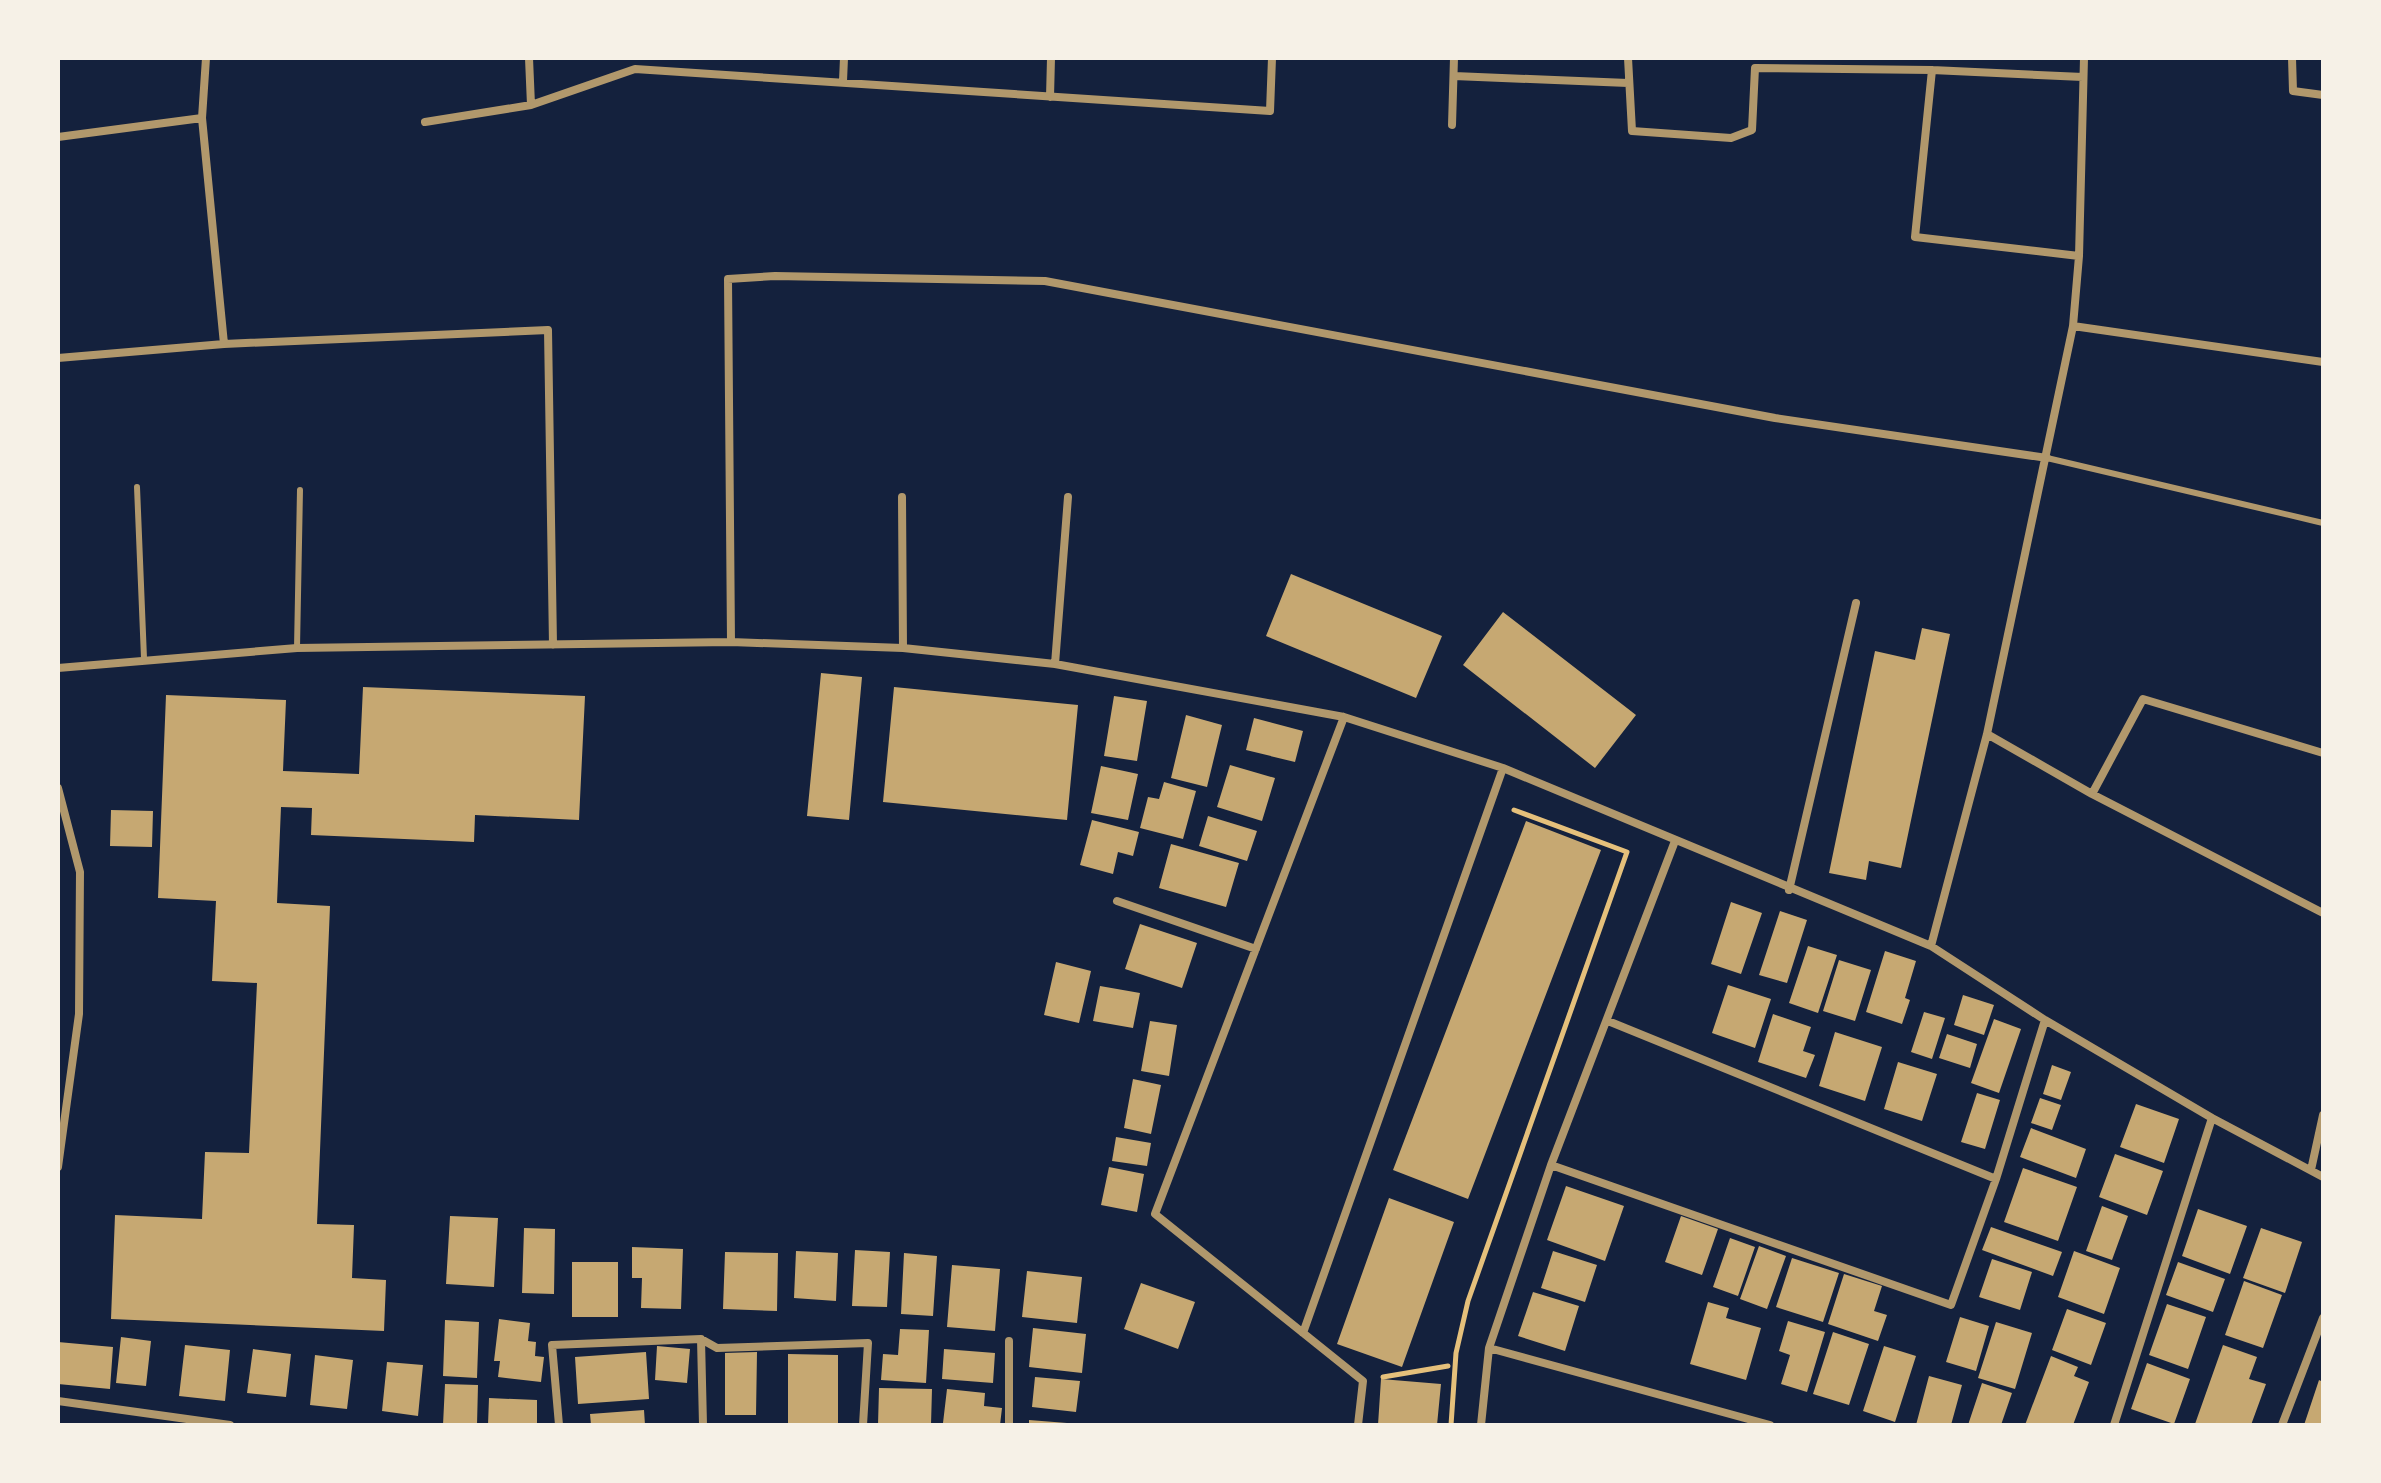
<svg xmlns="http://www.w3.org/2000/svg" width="2381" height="1483" viewBox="0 0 2381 1483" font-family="'Asap Condensed',sans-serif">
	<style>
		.building { fill: #c6a872 }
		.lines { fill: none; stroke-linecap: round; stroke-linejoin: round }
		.path { stroke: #e5c07b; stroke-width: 5 }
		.service { stroke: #b1986c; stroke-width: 6 }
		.minor { stroke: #b1986c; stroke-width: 8 }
	</style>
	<rect width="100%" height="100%" fill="#14213d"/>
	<!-- building -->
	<path class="building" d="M1291,574L1442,636L1416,698L1266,636Z
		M1503,612L1636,715L1595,768L1463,665Z
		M1922,628L1950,634L1901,868L1869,861L1866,880L1829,873L1875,651L1915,660Z
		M821,673L862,677L849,820L807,816Z
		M363,687L585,696L579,820L475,815L474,842L311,835L312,808L281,807L277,903L330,906L317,1224L354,1225L352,1278L386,1280L384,1331L111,1319L115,1215L202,1219L205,1152L249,1153L257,983L212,981L216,901L158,898L166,695L286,700L283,771L359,774Z
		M894,687L1078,705L1067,820L883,802Z
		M1114,696L1147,701L1137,761L1104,756Z
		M1186,715L1222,725L1207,787L1171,778Z
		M1254,718L1303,731L1295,762L1246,750Z
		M1230,765L1275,778L1262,821L1217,807Z
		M1101,766L1138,774L1128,820L1091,813Z
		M1164,782L1196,791L1183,839L1140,828L1148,797L1159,799Z
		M111,810L153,811L152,847L110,846Z
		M1208,816L1257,831L1247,861L1199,846Z
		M1092,820L1139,832L1133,856L1118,852L1113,874L1080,865Z
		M1526,821L1601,850L1468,1199L1393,1170Z
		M1171,844L1239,863L1226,907L1159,888Z
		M1731,902L1762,913L1741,974L1711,964Z
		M1780,911L1807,920L1787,983L1759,975Z
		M1140,924L1197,943L1182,988L1125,969Z
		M1808,946L1837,955L1818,1013L1789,1003Z
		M1885,951L1916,961L1905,998L1910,1000L1902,1024L1866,1012Z
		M1839,960L1871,970L1855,1021L1823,1011Z
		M1056,962L1091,971L1079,1023L1044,1015Z
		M1728,985L1771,999L1755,1048L1712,1033Z
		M1100,986L1140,993L1133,1028L1093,1021Z
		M1963,995L1994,1005L1984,1035L1954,1025Z
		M1924,1012L1945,1018L1932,1059L1911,1052Z
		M1773,1014L1811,1027L1803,1051L1815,1055L1806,1078L1758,1062Z
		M1994,1019L2021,1029L1999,1093L1971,1083Z
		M1150,1021L1177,1025L1169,1076L1141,1071Z
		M1835,1032L1882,1047L1865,1101L1819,1086Z
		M1947,1034L1977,1044L1970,1068L1939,1058Z
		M1898,1062L1937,1074L1922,1121L1884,1109Z
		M2052,1065L2071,1072L2061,1100L2043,1094Z
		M1133,1079L1161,1085L1151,1134L1124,1128Z
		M1977,1093L2000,1100L1985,1149L1961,1142Z
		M2040,1098L2061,1105L2052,1130L2031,1123Z
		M2136,1104L2179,1119L2164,1163L2120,1147Z
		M2031,1128L2086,1149L2076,1178L2020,1157Z
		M1116,1137L1151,1143L1147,1166L1112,1161Z
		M2115,1154L2163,1171L2147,1215L2099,1197Z
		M1109,1167L1144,1174L1137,1212L1101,1205Z
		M2023,1168L2077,1187L2058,1241L2004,1222Z
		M1566,1186L1624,1206L1605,1261L1547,1240Z
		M1389,1198L1454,1222L1402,1367L1337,1344Z
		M2102,1206L2128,1216L2112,1260L2086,1251Z
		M2198,1209L2247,1226L2230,1274L2182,1256Z
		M450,1216L498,1218L494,1287L446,1284Z
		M1681,1216L1718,1229L1702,1275L1665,1262Z
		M1991,1227L2062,1252L2053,1276L1982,1250Z
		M524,1228L555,1229L554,1294L522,1293Z
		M2261,1228L2302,1242L2285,1293L2243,1278Z
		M1730,1238L1755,1247L1738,1296L1713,1287Z
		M1759,1246L1786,1256L1767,1309L1740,1299Z
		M632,1247L683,1249L681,1309L641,1308L642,1278H632Z
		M855,1250L890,1252L887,1307L852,1306Z
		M796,1251L838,1253L836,1301L794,1298Z
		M1553,1251L1597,1265L1585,1302L1541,1288Z
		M2074,1251L2120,1268L2104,1314L2058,1297Z
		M725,1252L778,1253L777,1311L723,1309Z
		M904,1253L937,1256L933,1316L901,1314Z
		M1792,1258L1839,1273L1823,1322L1776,1307Z
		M1992,1259L2032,1272L2020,1310L1979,1297Z
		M572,1262H618V1317H572Z
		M2178,1262L2225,1279L2213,1312L2166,1295Z
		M952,1265L1000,1269L995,1331L947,1327Z
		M1027,1271L1082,1277L1077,1323L1022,1317Z
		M1844,1274L1882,1286L1874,1311L1887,1315L1878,1341L1828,1324Z
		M2244,1281L2282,1295L2263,1348L2225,1335Z
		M1141,1283L1195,1302L1178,1349L1124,1329Z
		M1533,1292L1579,1306L1565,1351L1518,1336Z
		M1708,1302L1729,1308L1726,1318L1761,1328L1746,1380L1690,1364Z
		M2167,1304L2206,1317L2188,1369L2149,1355Z
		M2067,1309L2106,1323L2091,1365L2052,1350Z
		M1960,1317L1989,1326L1976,1371L1946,1362Z
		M499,1319L530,1323L528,1341L536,1342L535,1356L544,1357L541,1382L498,1377L500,1361H494Z
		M445,1320L479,1322L477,1378L443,1376Z
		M1788,1321L1825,1332L1807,1392L1781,1384L1790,1355L1779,1351Z
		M1996,1322L2032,1333L2015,1389L1978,1378Z
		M1033,1328L1086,1334L1082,1373L1029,1367Z
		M900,1329L929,1330L926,1383L881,1380L883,1354L898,1355Z
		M1833,1332L1869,1344L1849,1405L1813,1394Z
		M121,1337L151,1341L146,1386L116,1383Z
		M58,1342L113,1347L110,1389L58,1384Z
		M185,1345L230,1350L225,1401L179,1396Z
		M2223,1345L2257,1357L2249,1379L2266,1384L2251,1425L2195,1424Z
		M657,1346L690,1349L687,1383L655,1380Z
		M1884,1346L1916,1356L1895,1422L1863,1411Z
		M253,1349L291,1354L286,1397L247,1393Z
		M944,1349L995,1353L993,1383L942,1379Z
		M646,1352L649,1399L578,1404L575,1357Z
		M757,1352L756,1415H725V1353Z
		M788,1354L838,1355V1425H788Z
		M315,1355L353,1360L347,1409L310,1405Z
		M2051,1356L2078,1367L2074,1376L2089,1382L2073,1425H2025Z
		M387,1362L423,1365L418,1416L382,1411Z
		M2147,1363L2190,1379L2174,1424L2131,1409Z
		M1929,1376L1962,1385L1951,1425H1916Z
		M1035,1377L1080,1381L1076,1412L1032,1407Z
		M1381,1379L1441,1384L1437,1425H1378Z
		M2319,1380L2323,1382V1425H2304Z
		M1982,1383L2012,1393L2001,1425H1968Z
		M445,1384L478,1385L477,1425H443Z
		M879,1388L932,1389L931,1425H878Z
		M947,1389L985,1393L984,1406L1002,1408L1000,1425L943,1423Z
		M489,1398L537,1400V1425H488Z
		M644,1410L645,1425H591L590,1414Z
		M1029,1420L1067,1423V1425H1029Z"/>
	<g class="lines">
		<!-- path -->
		<path class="path" d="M1383,1377L1448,1366
			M1451,1425L1456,1353L1468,1301L1627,852L1514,810"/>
		<!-- service -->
		<path class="service" d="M2047,458L2323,523
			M137,487L144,658
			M297,648L300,490"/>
		<!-- minor -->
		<path class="minor" d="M206,58L202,118L224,344
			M529,58L531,105
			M1628,58L1632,131L1731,138L1752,130L1755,68L1932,70L2083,77
			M2292,58L2293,91L2323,95
			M1932,70L1915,237L2079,256
			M1454,76L1628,83
			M843,81L844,58
			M1050,97L1051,58
			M425,122L531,105L635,69L1270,111L1272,58
			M1452,125L1454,58
			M58,137L202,118
			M2073,326L2323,362
			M58,358L224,344L548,330L553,645
			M902,497L903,648
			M731,642L728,279L775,276L1045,281L1775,418L2047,458
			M1055,664L1068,497
			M58,668L297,648L731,642L903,648L1055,664L1344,717L1503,768L1931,946L2045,1020L2212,1118L2323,1177
			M1344,717L1155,1214L1363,1381L1358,1425
			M1987,734L2092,794L2323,913
			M58,788L80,872L79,1014L58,1167
			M2092,794L2143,699L2323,753
			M1789,890L1856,603
			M1117,901L1256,949
			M1931,946L1987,734L2073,326L2079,256L2084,58
			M1608,1021L1996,1179
			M1551,1165L1951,1305L1996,1179L2045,1020
			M2311,1170L2323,1115
			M1303,1333L1503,768
			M701,1339L703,1425
			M1489,1348L1770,1425
			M58,1401L230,1425
			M559,1425L552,1345L701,1339L717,1348L868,1343L863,1425
			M1009,1425V1341
			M1481,1425L1489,1348L1551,1165L1675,841
			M2114,1425L2212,1118
			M2282,1425L2323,1318"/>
	</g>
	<!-- border -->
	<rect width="2381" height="1483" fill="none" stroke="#f6f1e7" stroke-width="120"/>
</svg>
